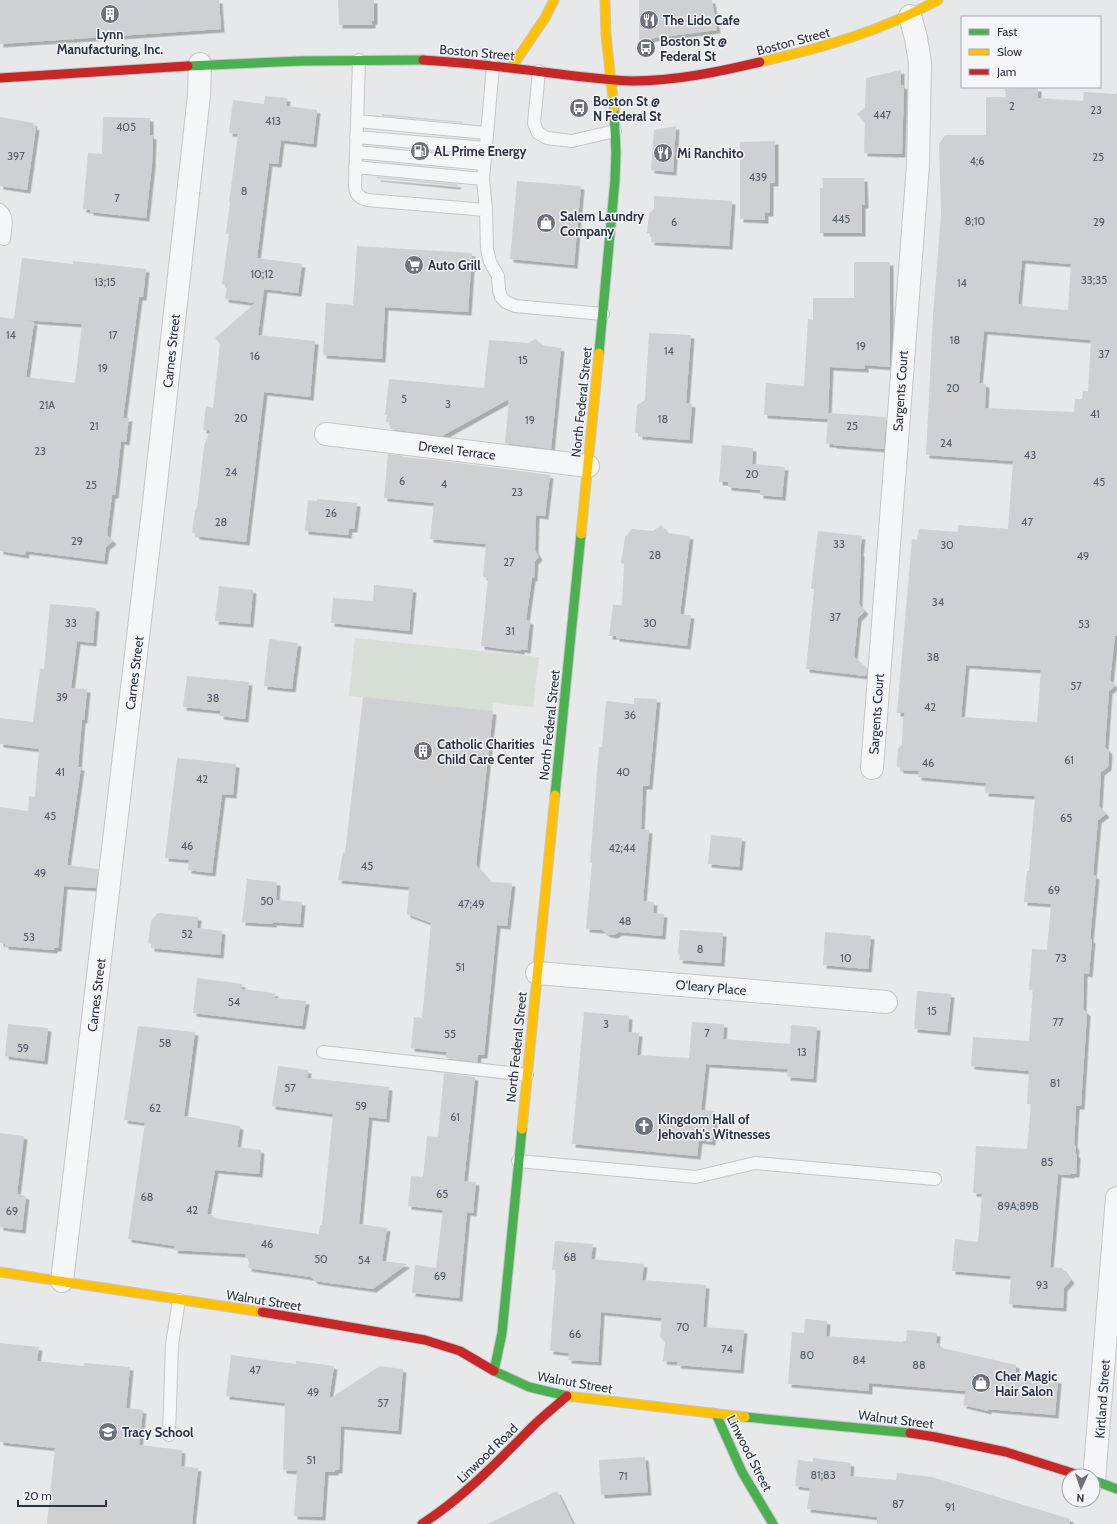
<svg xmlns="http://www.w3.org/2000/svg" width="1117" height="1524" viewBox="0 0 1117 1524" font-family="Cabin,sans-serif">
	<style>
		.green { fill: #d6ded6 }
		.building { fill: #ced0d3; fill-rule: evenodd; filter: url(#shadow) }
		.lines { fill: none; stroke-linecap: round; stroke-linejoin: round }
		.lane-casing { stroke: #c4c6c8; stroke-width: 14 }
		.street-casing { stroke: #c4c6c8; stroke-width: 24 }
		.fast-casing { stroke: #c4c6c8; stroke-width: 11 }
		.slow-casing { stroke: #c4c6c8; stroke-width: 11 }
		.jam-casing { stroke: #c4c6c8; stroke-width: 11 }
		.lane { stroke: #f5f6f7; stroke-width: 12 }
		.street { stroke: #f5f6f7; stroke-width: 22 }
		.fast { stroke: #4caf50; stroke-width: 9 }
		.slow { stroke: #ffc107; stroke-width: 9 }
		.jam { stroke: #c62828; stroke-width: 9 }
		.labels { text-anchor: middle; stroke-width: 3; stroke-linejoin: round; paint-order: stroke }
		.number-label { font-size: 11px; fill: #545c69 }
		.poi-label { font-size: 13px; font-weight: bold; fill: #2b3445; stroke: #f4f6f9; text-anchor: start }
		.street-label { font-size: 13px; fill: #2b3445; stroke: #f4f6f9 }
	</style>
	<defs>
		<filter id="shadow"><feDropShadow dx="3.5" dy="3.5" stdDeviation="0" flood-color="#0004"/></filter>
	</defs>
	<rect width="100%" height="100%" fill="#e6e8ea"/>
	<!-- green -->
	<path class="green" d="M355,638L539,657L533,707L493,703L492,711L349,696Z"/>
	<!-- building -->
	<path class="building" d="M0,0H219L221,29L0,44Z
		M338,0H374V21H372V25H339Z
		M639,0H712L717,30L639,40Z
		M901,70V85L904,86L902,154L864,153L865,122L857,114L865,108L866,78Z
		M1038,88V98L1083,101L1084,92L1117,94V636H1115L1110,680L1115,686L1109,691L1105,747L1109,751L1108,767L1101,772L1099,806L1106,814L1098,820L1093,875L1096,876L1090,939L1092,940L1089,974L1084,973L1083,1009L1087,1013L1081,1106H1076V1108L1074,1144L1076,1148L1075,1153L1077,1155L1076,1174H1071V1175L1058,1174L1050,1267L1062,1268L1071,1280L1064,1288L1063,1308L1009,1304L1011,1276L952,1271L955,1239L978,1242L982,1194L973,1193L976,1146L1027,1149L1031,1104H1027L1029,1071L971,1066L973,1037L1029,1041L1033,990H1029L1032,949L1047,950L1051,904L1024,902L1027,871H1029L1035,796L985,793L986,783L918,777L919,771L900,770V768L897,767L898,748L902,745L903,719L905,713H897L912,539L917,540L919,529L958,532V525L1008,529L1013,461L926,455L933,316L941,214L939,144L945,135H986V97H1006L1005,89ZM1022,260L1071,264L1068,310L1021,306V304H1018ZM984,331L1091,340L1088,391H1083L1082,399H1075L1074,412L985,408L986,384L979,383ZM966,665L1041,670L1037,722L961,717Z
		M265,96L287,98L286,106L317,110L313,144L281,140L278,164L269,163L257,258L302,264L298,293L264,289L258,335L315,341L310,397L264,392L246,542L196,536V534L192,533L195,510L197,508L204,446L210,430H203L206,406L213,408L220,344L215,338L255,303L225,299L227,285L222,284L229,234H226L230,202H229L238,134L229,133L233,100L264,104Z
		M382,114L463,122V123L382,116Z
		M0,117L34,123L33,126L36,127L27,190L0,186Z
		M103,117L150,118V135L153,136L152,164L146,218L90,212V210L83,209L88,153L102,154Z
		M676,126L673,172L651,170L654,130Z
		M775,141V183H770V213H765V220L740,219V142Z
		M377,177L458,184L457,186L377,178Z
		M822,178H864L865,205H862V233H820V188H823Z
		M517,181L581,186L574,265L510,259Z
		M654,196L732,201L729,246L651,242L652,234L647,233L649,214L654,209Z
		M357,246L472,253L468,312L385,307L382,359L323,355L326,303L353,305Z
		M22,258L73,264V261L146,269L143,297H139L123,418H129L126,442L121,441L115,495H112L107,535L113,541L106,547L104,561L26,551L25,555L0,551V317L14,319ZM23,320L82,324L75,383L26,377L34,322Z
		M854,262H890V367L865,365V369L830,367L828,413L886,417L884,449L833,445V444H826L828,419L764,415L766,383L804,386L808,319L813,320V298H854Z
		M649,333L691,335L686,403L692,404L689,440L639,436V433H635L637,405L645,400Z
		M536,339L541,345L561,348L551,449L505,443L509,399L442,436L390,429L391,422H386L387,415H385L389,379L484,388L489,340L528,343Z
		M722,445L753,448L752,464L785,467L782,497L760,495V490L728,487V482H719Z
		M388,454L404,456L402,457L436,460L550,475L545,516L536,515L535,550L539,557L535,561L534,578H532L526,620L530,621L527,650L521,649V651L481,646L488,578L483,577L486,544L430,539L434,503L384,498Z
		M317,499L357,503L354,529H349L348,535L305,531L308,500L317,501Z
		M661,525L667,533L690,536L680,614L691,615L687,646L616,638V636H609L613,605H622L624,564L621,563L625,537L632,529L653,531Z
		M818,531L862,536L860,553H861L859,604L865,611L858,618L854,657L867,668L866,676L806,669L814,589H811Z
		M374,585L413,589L409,631L331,623L333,598L373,601Z
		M219,586L253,590L250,624L215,621Z
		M50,604L96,608L93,643L77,641L71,688L87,689L84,720H82L78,767H81L67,865L98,869L96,888L64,886L58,948H54V950L5,946V944L0,943V807L28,811L29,796L35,797L39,749L0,744V718L33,722L40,669H44Z
		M269,639L298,643L292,689L264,686Z
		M187,676L249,682L245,719L220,716L221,711L183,707Z
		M363,697L493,711L476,865L491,882L512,883L507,926L497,925L484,1055H478L477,1062L446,1058V1052L411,1048L414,1017L422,1018L431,923L407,914L409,887L338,880L343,852L345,853Z
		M634,698L657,699L649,786H643L641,829L649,830L643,901L654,902L653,913L664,914L662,936L619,932L614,935L607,934L602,930L586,929L592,863H590L599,747H602L606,701L634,704Z
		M177,758L236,764L233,795L222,794L212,873L188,870L189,860L165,858Z
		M711,835L742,838L739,867L708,864Z
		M247,879L277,882L276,900L302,902L300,924L273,922V924L242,922Z
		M158,913L198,917L197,928L222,931L220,955L151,948V944L148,943L151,921Z
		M680,930L723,933L721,963L679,960L680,955L678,954Z
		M825,932L871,936L868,969L823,965Z
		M197,978L242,984V989L275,993L274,998L306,1001L302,1026L193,1013Z
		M917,991L951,994L947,1032L914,1029Z
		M584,1012L629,1016L628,1032L639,1033L637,1055L689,1058L692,1022L724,1024L723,1039L790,1044L791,1025L817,1027L813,1079L787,1077L788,1069L706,1064L701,1110L715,1111L712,1142L699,1140L697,1156L572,1144Z
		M8,1024L48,1028L44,1061L5,1056Z
		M138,1026L195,1032L184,1116L240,1126L237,1147L261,1150L259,1174L215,1170L207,1214L213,1215V1218L319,1234L320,1225H322L333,1114L272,1106L278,1066L308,1070L307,1078L389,1087L386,1119L369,1117L359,1224L387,1228L382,1261L407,1264L373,1289L315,1281L311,1277L248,1268L250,1259L245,1258L246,1254L174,1250L175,1246L128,1239L145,1123L124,1120Z
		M444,1073L475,1077L464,1181L476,1182L473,1213L467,1212L459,1298L412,1293L415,1265L436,1268L443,1210L408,1206L411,1176L423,1177L427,1136L438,1137Z
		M0,1133L24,1136L17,1194L26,1196L22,1230L0,1227Z
		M555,1241L593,1244L591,1259L644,1264L642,1280L706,1285L703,1327L744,1330L740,1370L677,1365L678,1362L663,1361L665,1342L660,1337L662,1318L601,1312L598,1362L568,1360L569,1353L550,1351L556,1270H552Z
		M805,1319L827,1321L826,1336L903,1342V1341H906L907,1330L937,1333L936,1343L939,1344L938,1347L1016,1365V1377L1058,1380L1055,1415L988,1409V1411L963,1405L966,1391L869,1383V1391L788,1384L792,1332L804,1333Z
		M0,1343L39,1347L37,1361L84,1366V1363L130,1367L126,1408L143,1410L139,1445L182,1450L181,1466L198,1468L192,1524H47L55,1448L0,1442Z
		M231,1355L296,1364V1361L334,1366L329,1399L380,1366L403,1369L398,1431L341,1426L339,1470H335V1472H325L322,1517L294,1516L297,1471L283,1470L285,1403L226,1396Z
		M645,1457L648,1492L601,1495L599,1460Z
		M813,1458L851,1463L850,1476L896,1480L897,1473L932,1477L1070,1519V1524H877V1517L807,1509L810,1488L795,1486L798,1460L813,1462Z
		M557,1491L573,1524H487Z"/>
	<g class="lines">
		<defs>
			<path id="lane" d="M359,60L355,186C355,194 360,198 367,200L486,210
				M493,66L483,179L486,210L487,249L490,262L498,276L499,290L501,297L506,302L515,306L603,314
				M539,71L534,123L538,133L547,138L572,141L615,131
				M357,121L487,133
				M356,137L486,148
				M356,152L484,164
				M355,167L483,179
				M0,210C9,217 5,229 4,239
				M323,1052L527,1075
				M518,1161L696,1177L755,1163L935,1179
				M169,1435L172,1345L179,1300"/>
			<path id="street" d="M326,434L588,466
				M872,768L918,165L920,63L916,38L910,16
				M537,973L886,1002
				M62,1281L155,493L199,95L200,64
				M1094,1480L1117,1198"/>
			<path id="fast" d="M188,66L301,61L423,60
				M599,353L615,180L616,153L614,108
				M555,795L581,534
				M522,1129L502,1333L494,1371L529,1387L567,1396
				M716,1414L742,1472L773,1524
				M745,1417L910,1433
				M1093,1480L1117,1489"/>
			<path id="slow" d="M605,0L606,35L614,108
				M760,62C822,48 882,31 938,0
				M511,68L545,18L554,0
				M581,534L599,353
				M522,1129L555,795
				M0,1272L262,1312
				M567,1396L745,1417"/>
			<path id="jam" d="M423,60C469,63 514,68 559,74C583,77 607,80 632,81C675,81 718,72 760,62
				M0,78L188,66
				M262,1312L425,1340L460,1351L494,1371
				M910,1433L935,1437L1006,1452L1082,1476
				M422,1524C464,1497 497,1462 532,1427C543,1416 556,1406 567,1396"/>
		</defs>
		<!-- lane casing -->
		<use href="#lane" class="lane-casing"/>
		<!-- street casing -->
		<use href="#street" class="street-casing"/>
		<!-- fast casing -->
		<use href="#fast" class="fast-casing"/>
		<!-- slow casing -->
		<use href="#slow" class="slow-casing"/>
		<!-- jam casing -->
		<use href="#jam" class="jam-casing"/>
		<!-- lane -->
		<use href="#lane" class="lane"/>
		<!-- street -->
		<use href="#street" class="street"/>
		<!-- fast -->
		<use href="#fast" class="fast"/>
		<!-- slow -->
		<use href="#slow" class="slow"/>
		<!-- jam -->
		<use href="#jam" class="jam"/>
	</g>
	<!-- icons -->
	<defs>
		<symbol id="building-disc" viewBox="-11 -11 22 22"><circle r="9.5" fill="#6c737f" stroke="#f4f6f9"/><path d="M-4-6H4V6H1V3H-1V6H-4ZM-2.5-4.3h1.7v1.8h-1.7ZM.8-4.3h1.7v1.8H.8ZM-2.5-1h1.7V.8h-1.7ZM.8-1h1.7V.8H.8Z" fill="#fff"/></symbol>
		<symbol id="restaurant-disc" viewBox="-11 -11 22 22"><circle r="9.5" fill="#6c737f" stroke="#f4f6f9"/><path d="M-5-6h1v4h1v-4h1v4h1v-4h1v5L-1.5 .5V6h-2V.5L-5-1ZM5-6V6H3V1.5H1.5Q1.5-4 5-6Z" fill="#fff"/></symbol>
		<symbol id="bus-disc" viewBox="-11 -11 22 22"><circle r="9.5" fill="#6c737f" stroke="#f4f6f9"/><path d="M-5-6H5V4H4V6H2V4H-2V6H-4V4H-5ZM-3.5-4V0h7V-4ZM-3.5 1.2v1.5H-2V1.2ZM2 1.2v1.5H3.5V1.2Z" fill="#fff"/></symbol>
		<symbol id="fuel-disc" viewBox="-11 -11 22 22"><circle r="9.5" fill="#6c737f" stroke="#f4f6f9"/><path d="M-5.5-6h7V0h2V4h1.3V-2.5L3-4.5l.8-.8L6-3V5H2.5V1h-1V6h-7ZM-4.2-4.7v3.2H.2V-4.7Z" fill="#fff"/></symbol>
		<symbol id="shop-disc" viewBox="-11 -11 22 22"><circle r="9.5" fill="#6c737f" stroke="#f4f6f9"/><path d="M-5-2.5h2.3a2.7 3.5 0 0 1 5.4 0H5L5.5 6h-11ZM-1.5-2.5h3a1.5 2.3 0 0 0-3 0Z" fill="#fff"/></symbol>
		<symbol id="supermarket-disc" viewBox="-11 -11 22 22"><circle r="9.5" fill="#6c737f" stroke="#f4f6f9"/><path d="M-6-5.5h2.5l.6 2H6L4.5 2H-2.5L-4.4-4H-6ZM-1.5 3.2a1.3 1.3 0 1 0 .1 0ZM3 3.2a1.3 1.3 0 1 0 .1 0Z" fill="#fff"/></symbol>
		<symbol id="church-disc" viewBox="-11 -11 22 22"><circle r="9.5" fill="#6c737f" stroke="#f4f6f9"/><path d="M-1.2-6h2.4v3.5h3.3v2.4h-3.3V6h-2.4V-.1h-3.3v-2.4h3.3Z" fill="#fff"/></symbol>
		<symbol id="school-disc" viewBox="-11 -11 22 22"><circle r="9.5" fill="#6c737f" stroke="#f4f6f9"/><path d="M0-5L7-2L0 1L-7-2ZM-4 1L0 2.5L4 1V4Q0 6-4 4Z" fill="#fff"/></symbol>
	</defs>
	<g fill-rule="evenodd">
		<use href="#building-disc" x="99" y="3" width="22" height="22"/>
		<use href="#restaurant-disc" x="638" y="9" width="22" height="22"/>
		<use href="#bus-disc" x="635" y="37" width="22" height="22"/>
		<use href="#bus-disc" x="568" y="97" width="22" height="22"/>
		<use href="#fuel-disc" x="409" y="140" width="22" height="22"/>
		<use href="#restaurant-disc" x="652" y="142" width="22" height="22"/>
		<use href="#shop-disc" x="535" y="212" width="22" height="22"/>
		<use href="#supermarket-disc" x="403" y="254" width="22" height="22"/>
		<use href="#building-disc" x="412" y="740" width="22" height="22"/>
		<use href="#church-disc" x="633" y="1115" width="22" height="22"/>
		<use href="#shop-disc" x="970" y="1372" width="22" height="22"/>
		<use href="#school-disc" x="97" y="1421" width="22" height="22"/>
	</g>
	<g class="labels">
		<!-- number labels -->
		<g class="number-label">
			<text x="1012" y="110">2</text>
			<text x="1096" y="114">23</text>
			<text x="882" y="119">447</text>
			<text x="273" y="125">413</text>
			<text x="126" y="131">405</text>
			<text x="16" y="160">397</text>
			<text x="1098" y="161">25</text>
			<text x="977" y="165">4;6</text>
			<text x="758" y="181">439</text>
			<text x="244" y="195">8</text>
			<text x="117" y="202">7</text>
			<text x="841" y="223">445</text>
			<text x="975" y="225">8;10</text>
			<text x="674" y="226">6</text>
			<text x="1099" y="226">29</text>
			<text x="262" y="278">10;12</text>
			<text x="1094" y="284">33;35</text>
			<text x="105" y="286">13;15</text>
			<text x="962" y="287">14</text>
			<text x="11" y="339">14</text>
			<text x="113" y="339">17</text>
			<text x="955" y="344">18</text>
			<text x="861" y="350">19</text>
			<text x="669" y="355">14</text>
			<text x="1104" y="358">37</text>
			<text x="255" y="360">16</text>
			<text x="523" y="364">15</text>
			<text x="103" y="372">19</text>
			<text x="953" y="392">20</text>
			<text x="404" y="403">5</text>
			<text x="448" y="408">3</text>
			<text x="47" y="409">21A</text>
			<text x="1095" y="418">41</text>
			<text x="241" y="422">20</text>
			<text x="663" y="423">18</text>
			<text x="530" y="424">19</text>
			<text x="94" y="430">21</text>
			<text x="852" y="430">25</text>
			<text x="946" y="447">24</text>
			<text x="40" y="455">23</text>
			<text x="1030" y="459">43</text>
			<text x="231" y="476">24</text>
			<text x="752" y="478">20</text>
			<text x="402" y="485">6</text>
			<text x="1099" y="486">45</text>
			<text x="444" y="488">4</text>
			<text x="91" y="489">25</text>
			<text x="517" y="496">23</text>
			<text x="331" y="517">26</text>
			<text x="221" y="526">28</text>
			<text x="1027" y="526">47</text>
			<text x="77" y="545">29</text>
			<text x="839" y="548">33</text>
			<text x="947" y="549">30</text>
			<text x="655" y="559">28</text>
			<text x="1083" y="560">49</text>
			<text x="509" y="566">27</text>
			<text x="938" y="606">34</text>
			<text x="835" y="621">37</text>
			<text x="71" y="627">33</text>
			<text x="650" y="627">30</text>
			<text x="1084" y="628">53</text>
			<text x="510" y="635">31</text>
			<text x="933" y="661">38</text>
			<text x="1076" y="690">57</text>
			<text x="62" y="701">39</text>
			<text x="213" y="702">38</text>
			<text x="930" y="711">42</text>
			<text x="630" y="719">36</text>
			<text x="1069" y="764">61</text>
			<text x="928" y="767">46</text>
			<text x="60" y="776">41</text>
			<text x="623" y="776">40</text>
			<text x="202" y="783">42</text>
			<text x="50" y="820">45</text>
			<text x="1066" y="822">65</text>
			<text x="187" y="850">46</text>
			<text x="622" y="852">42;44</text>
			<text x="367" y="870">45</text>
			<text x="40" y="877">49</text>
			<text x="1054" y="894">69</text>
			<text x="267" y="905">50</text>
			<text x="471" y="908">47;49</text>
			<text x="625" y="925">48</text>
			<text x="187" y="938">52</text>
			<text x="29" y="941">53</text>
			<text x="700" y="953">8</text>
			<text x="846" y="962">10</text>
			<text x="1061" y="962">73</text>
			<text x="460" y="971">51</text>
			<text x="234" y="1006">54</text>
			<text x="932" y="1015">15</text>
			<text x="1058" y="1026">77</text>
			<text x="606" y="1028">3</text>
			<text x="707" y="1037">7</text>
			<text x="450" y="1038">55</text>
			<text x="165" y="1047">58</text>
			<text x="23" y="1052">59</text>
			<text x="802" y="1056">13</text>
			<text x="1055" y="1087">81</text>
			<text x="290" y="1092">57</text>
			<text x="361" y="1110">59</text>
			<text x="155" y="1112">62</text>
			<text x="455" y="1121">61</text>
			<text x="1047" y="1166">85</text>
			<text x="442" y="1198">65</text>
			<text x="147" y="1201">68</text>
			<text x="1018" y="1210">89A;89B</text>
			<text x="192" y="1214">42</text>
			<text x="12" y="1215">69</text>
			<text x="267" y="1248">46</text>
			<text x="570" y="1261">68</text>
			<text x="321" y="1263">50</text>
			<text x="364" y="1264">54</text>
			<text x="440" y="1280">69</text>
			<text x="1042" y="1289">93</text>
			<text x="683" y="1331">70</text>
			<text x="575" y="1338">66</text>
			<text x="727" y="1353">74</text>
			<text x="807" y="1359">80</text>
			<text x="859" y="1364">84</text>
			<text x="919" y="1369">88</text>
			<text x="255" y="1374">47</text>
			<text x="313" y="1396">49</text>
			<text x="383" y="1407">57</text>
			<text x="311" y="1464">51</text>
			<text x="823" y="1479">81;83</text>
			<text x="623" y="1480">71</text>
			<text x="898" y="1508">87</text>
			<text x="950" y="1511">91</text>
		</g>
		<!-- poi labels -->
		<g class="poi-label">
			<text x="663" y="25">The Lido Cafe</text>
			<text x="110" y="39" text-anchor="middle">Lynn<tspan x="110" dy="15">Manufacturing, Inc.</tspan></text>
			<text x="660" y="46">Boston St @<tspan x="660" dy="15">Federal St</tspan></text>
			<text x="593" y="106">Boston St @<tspan x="593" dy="15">N Federal St</tspan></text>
			<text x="434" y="156">AL Prime Energy</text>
			<text x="677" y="158">Mi Ranchito</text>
			<text x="560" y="221">Salem Laundry<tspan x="560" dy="15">Company</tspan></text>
			<text x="428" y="270">Auto Grill</text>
			<text x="437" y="749">Catholic Charities<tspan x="437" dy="15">Child Care Center</tspan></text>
			<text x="658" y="1124">Kingdom Hall of<tspan x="658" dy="15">Jehovah's Witnesses</tspan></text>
			<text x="995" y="1381">Cher Magic<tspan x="995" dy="15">Hair Salon</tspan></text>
			<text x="122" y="1437">Tracy School</text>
		</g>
		<!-- street labels -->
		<g class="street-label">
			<text transform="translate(793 41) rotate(-15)" y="5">Boston Street</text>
			<text transform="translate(477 52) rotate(5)" y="5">Boston Street</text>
			<text transform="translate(171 351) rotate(-84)" y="5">Carnes Street</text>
			<text transform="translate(900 391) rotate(-86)" y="5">Sargents Court</text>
			<text transform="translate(581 402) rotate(-84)" y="5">North Federal Street</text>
			<text transform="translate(457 450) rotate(7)" y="5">Drexel Terrace</text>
			<text transform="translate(134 673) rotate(-83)" y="5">Carnes Street</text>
			<text transform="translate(876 714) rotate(-86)" y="5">Sargents Court</text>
			<text transform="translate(549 725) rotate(-84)" y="5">North Federal Street</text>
			<text transform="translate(711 987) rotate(5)" y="5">O'leary Place</text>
			<text transform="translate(96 995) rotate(-83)" y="5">Carnes Street</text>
			<text transform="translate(516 1047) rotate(-84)" y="5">North Federal Street</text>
			<text transform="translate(264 1300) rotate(9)" y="5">Walnut Street</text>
			<text transform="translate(575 1382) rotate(10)" y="5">Walnut Street</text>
			<text transform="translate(1102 1399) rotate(-86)" y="5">Kirtland Street</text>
			<text transform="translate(896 1419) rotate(7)" y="5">Walnut Street</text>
			<text transform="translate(487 1453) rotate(-44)" y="5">Linwood Road</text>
			<text transform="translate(750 1453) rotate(63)" y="5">Linwood Street</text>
		</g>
	</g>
	<!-- legend -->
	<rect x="961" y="16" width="140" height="72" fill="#f4f6f9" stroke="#a4a8b1"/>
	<rect x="969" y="29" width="20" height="6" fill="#4caf50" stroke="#a4a8b1"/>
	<text x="997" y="36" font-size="12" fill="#2b3445">Fast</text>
	<rect x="969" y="49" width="20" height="6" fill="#ffc107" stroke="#a4a8b1"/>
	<text x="997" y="56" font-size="12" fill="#2b3445">Slow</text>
	<rect x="969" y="69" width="20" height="6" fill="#c62828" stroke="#a4a8b1"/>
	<text x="997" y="76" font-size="12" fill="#2b3445">Jam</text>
	<!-- north arrow -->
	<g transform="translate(1081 1488) rotate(183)"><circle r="19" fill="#f4f6f9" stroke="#a4a8b1"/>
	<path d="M0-3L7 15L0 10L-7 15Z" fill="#6c737f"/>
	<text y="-6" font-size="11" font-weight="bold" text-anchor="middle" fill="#2b3445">N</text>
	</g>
	<!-- scale -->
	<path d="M18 1500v6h88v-6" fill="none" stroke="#2b3445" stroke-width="2"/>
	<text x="24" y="1500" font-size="12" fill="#2b3445" stroke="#f4f6f9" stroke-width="3" paint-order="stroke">20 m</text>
</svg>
